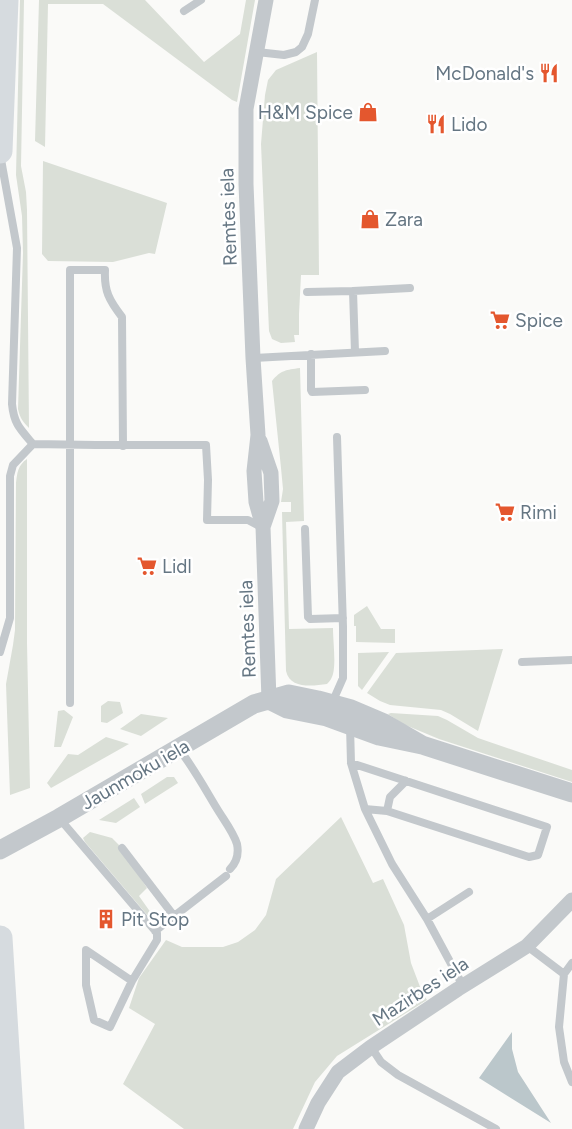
<svg xmlns="http://www.w3.org/2000/svg" width="572" height="1129" viewBox="0 0 572 1129" font-family="Figtree,sans-serif">
	<style>
		.green { fill: #dadfd7 }
		.water { fill: #bbc7cb }
		.lines { fill: none; stroke-linecap: round; stroke-linejoin: round }
		.service { stroke: #c3c8cc; stroke-width: 8 }
		.minor { stroke: #c3c8cc; stroke-width: 15 }
		.tertiary { stroke: #c3c8cc; stroke-width: 19 }
		.trunk { stroke: #d6dbdf; stroke-width: 25 }
		.labels { text-anchor: middle; stroke-width: 5; stroke-linejoin: round; paint-order: stroke }
		.poi-label { font-size: 19px; fill: #657683; stroke: #fff; text-anchor: start }
		.street-label { font-size: 19px; fill: #657683; stroke: #fff }
	</style>
	<rect width="100%" height="100%" fill="#fafaf8"/>
	<!-- green -->
	<path class="green" d="M20,0H24L21,166L26,192L27,210L29,428C23,422 20,418 18,409L23,253L22,216L16,175Z
		M39,0H145L204,62L240,34L246,0H255L237,102L232,100L103,4H48L45,147L35,141Z
		M317,52L319,275H301L299,314V335H294L295,342L281,343L272,339L269,331L261,144L265,95L268,80L276,70Z
		M43,161L167,203L155,254L149,253L113,262L48,261L42,254Z
		M300,368L304,521L286,522L289,629L333,628C333,641 336,662 333,674C332,678 330,681 327,684C312,686 290,689 286,671L282,512H291V502H281L283,489L281,468L272,381C281,370 286,370 300,368Z
		M27,459V643L30,788L10,795L6,684L13,645L15,630L16,483C17,473 18,465 27,459Z
		M367,606L381,629H395V643L356,642V626H354V615Z
		M503,649L478,731L450,714L441,710L390,705L380,701L367,693L396,653Z
		M389,652L362,690L358,686V653Z
		M108,701L120,702L123,713L107,723L101,722V706Z
		M64,710L73,717L61,747H54L58,711Z
		M391,713L438,716L447,720L478,738L572,770V782L439,739L403,724L388,714Z
		M141,714L168,718L141,736L120,729Z
		M106,737L129,744L51,788L47,783L68,754L78,755Z
		M167,777H174L178,783L145,804L141,794Z
		M134,798L140,807L116,823L99,820Z
		M341,817L373,883L383,879L404,925L411,963L422,992L427,1000L337,1056L315,1082L293,1129H184L123,1084L155,1024L129,1008L139,978L166,940L182,947H223L238,942L255,930L266,915L276,879Z
		M90,832L112,838L119,845L147,888L139,896L156,920L154,923L85,842L83,838Z"/>
	<!-- water -->
	<path class="water" d="M512,1032V1049L518,1072L551,1123L479,1078Z"/>
	<g class="lines">
		<!-- service -->
		<path class="service" d="M184,11L201,0
			M257,52L284,55L296,52L302,47L308,34L315,0
			M307,292L353,291
			M355,352L353,291L410,288
			M311,354V390L312,392L365,390
			M253,358L385,351
			M33,444L96,445H206L208,480L207,520H248L261,527
			M305,529L308,617L310,619L343,618
			M0,652L10,618V476L13,465L33,444C20,429 14,424 12,404L17,248L0,154
			M522,662L572,660
			M70,703V270H105C104,291 109,300 122,317L123,446
			M332,703L343,678V627L337,437
			M350,726L351,763L365,809L387,811L529,857L538,855L547,827L351,763
			M179,749C193,767 204,787 216,807C223,819 233,831 237,844C239,854 237,862 230,869
			M365,809L392,864L427,919L463,986
			M387,811L390,797L406,781
			M59,818L157,933V940L132,981L110,1027L94,1020L86,985V950L132,981
			M122,848L174,916
			M427,919L469,892
			M155,931L226,876
			M527,946L564,974
			M572,963L564,974L559,1027L564,1062L572,1082
			M371,1047L381,1062L398,1075L496,1129"/>
		<!-- minor -->
		<path class="minor" d="M266,0L246,109V184L253,358L258,435L254,471L256,502L263,527L269,700
			M260,441L271,473L272,501L263,527
			M306,1129L318,1103L338,1072L371,1047L458,989L527,946L572,900"/>
		<!-- tertiary -->
		<path class="tertiary" d="M269,700L287,709L327,717L379,736L422,745L572,793
			M0,850L59,818L254,704L289,694L318,700L351,709L384,723L422,745"/>
		<!-- trunk -->
		<path class="trunk" d="M0,151L6,0
			M0,938L12,1129"/>
	</g>
	<!-- icons -->
	<defs>
		<symbol id="restaurant-bare" viewBox="-9 -9 18 18"><path d="M-5-6h1v4h1v-4h1v4h1v-4h1v5L-1.5 .5V6h-2V.5L-5-1ZM5-6V6H3V1.5H1.5Q1.5-4 5-6Z" fill="#e4572e" stroke="#fff" stroke-width="2.5" paint-order="stroke"/></symbol>
		<symbol id="shop-bare" viewBox="-9 -9 18 18"><path d="M-5-2.5h2.3a2.7 3.5 0 0 1 5.4 0H5L5.5 6h-11ZM-1.5-2.5h3a1.5 2.3 0 0 0-3 0Z" fill="#e4572e" stroke="#fff" stroke-width="2.5" paint-order="stroke"/></symbol>
		<symbol id="supermarket-bare" viewBox="-9 -9 18 18"><path d="M-6-5.5h2.5l.6 2H6L4.5 2H-2.5L-4.4-4H-6ZM-1.5 3.2a1.3 1.3 0 1 0 .1 0ZM3 3.2a1.3 1.3 0 1 0 .1 0Z" fill="#e4572e" stroke="#fff" stroke-width="2.5" paint-order="stroke"/></symbol>
		<symbol id="building-bare" viewBox="-9 -9 18 18"><path d="M-4-6H4V6H1V3H-1V6H-4ZM-2.5-4.3h1.7v1.8h-1.7ZM.8-4.3h1.7v1.8H.8ZM-2.5-1h1.7V.8h-1.7ZM.8-1h1.7V.8H.8Z" fill="#e4572e" stroke="#fff" stroke-width="2.5" paint-order="stroke"/></symbol>
	</defs>
	<g fill-rule="evenodd">
		<use href="#restaurant-bare" x="535" y="59" width="28" height="28"/>
		<use href="#shop-bare" x="354" y="98" width="28" height="28"/>
		<use href="#restaurant-bare" x="422" y="110" width="28" height="28"/>
		<use href="#shop-bare" x="356" y="205" width="28" height="28"/>
		<use href="#supermarket-bare" x="486" y="306" width="28" height="28"/>
		<use href="#supermarket-bare" x="491" y="498" width="28" height="28"/>
		<use href="#supermarket-bare" x="133" y="552" width="28" height="28"/>
		<use href="#building-bare" x="92" y="905" width="28" height="28"/>
	</g>
	<g class="labels">
		<!-- poi labels -->
		<g class="poi-label">
			<text x="534" y="80" text-anchor="end">McDonald's</text>
			<text x="353" y="119" text-anchor="end">H&amp;M Spice</text>
			<text x="451" y="131">Lido</text>
			<text x="385" y="226">Zara</text>
			<text x="515" y="327">Spice</text>
			<text x="520" y="519">Rimi</text>
			<text x="162" y="573">Lidl</text>
			<text x="121" y="926">Pit Stop</text>
		</g>
		<!-- street labels -->
		<g class="street-label">
			<text transform="translate(228 217) rotate(-92)" y="7">Remtes iela</text>
			<text transform="translate(247 629) rotate(-92)" y="7">Remtes iela</text>
			<text transform="translate(135 774) rotate(-30)" y="7">Jaunmoku iela</text>
			<text transform="translate(420 991) rotate(-33)" y="7">Mazirbes iela</text>
		</g>
	</g>
</svg>
